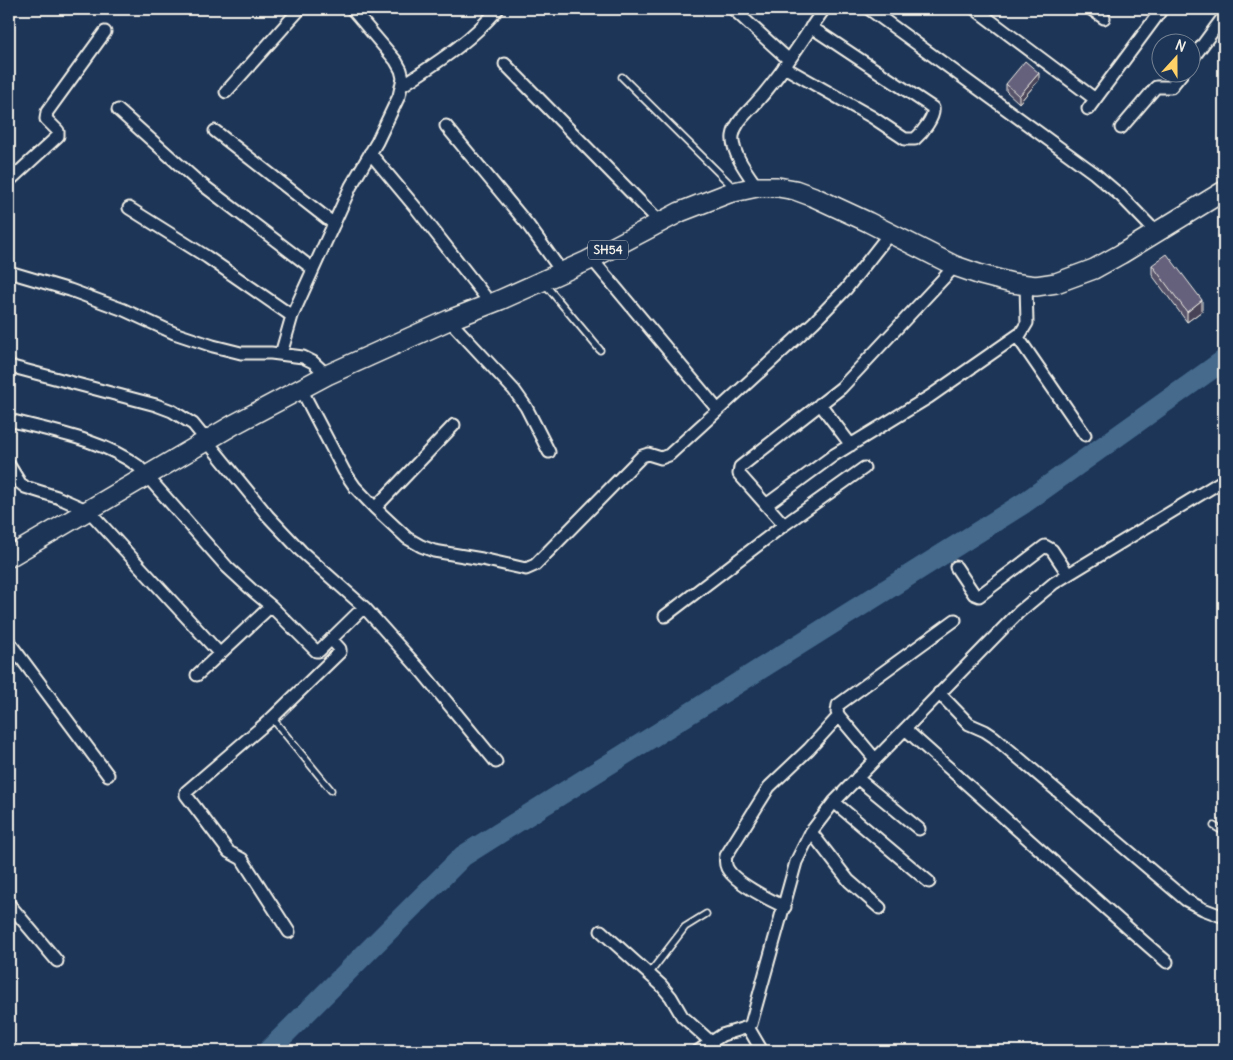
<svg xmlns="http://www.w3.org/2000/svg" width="1233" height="1060" viewBox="0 0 1233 1060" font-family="Delius,sans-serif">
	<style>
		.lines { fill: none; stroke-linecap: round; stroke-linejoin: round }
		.river { stroke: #446a8c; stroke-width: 21 }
		.lane-casing { stroke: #f4f1e8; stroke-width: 9 }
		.street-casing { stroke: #f4f1e8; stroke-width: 15 }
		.primary-casing { stroke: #f4f1e8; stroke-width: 22 }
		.lane { stroke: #1d3557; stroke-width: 5.5 }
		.street { stroke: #1d3557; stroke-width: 11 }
		.primary { stroke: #1d3557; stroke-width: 19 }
		.wall { fill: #57536b; stroke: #f4f1e8 }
		.shaded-wall { fill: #474357; stroke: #f4f1e8 }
		.building { fill: #65607c; stroke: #f4f1e8 }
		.labels { text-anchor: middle; stroke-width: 5; stroke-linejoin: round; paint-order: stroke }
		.shield { fill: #1d3557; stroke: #b4b9bc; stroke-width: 1 }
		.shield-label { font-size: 12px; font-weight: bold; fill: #f4f1e8 }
	</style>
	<rect width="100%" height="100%" fill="#1d3557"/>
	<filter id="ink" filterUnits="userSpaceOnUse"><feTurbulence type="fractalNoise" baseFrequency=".02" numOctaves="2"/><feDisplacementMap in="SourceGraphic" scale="10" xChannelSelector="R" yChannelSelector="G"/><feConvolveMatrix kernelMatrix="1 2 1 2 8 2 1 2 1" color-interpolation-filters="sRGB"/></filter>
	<g filter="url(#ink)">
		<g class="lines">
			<!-- river -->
			<path class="river" d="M268,1051L463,856L1024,503L1224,360"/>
			<defs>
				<path id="lane" d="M622,77L734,188
					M544,283L600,350
					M272,718L331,790
					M1214,826L1224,832
					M649,974L685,927L706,914"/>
				<path id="street" d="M733,9L789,60
					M869,9L1094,173L1121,196L1156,232
					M975,9L1095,99
					M1091,9L1104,18
					M1190,62L1224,16
					M505,64L660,222
					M784,67L872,117L905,139H915C922,133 935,117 933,108L811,27
					M403,85C439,61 469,43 498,9
					M226,92L300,9
					M1088,109L1162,9
					M118,110L195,179L313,269
					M446,126L528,225L562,272
					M1121,128L1156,87H1171L1183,72
					M215,131L334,224
					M370,153L416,208L491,304
					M9,181L58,136V131L46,119L47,112L105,32
					M757,187C748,174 731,152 733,136C735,123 746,114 754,105C781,76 801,41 824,9
					M129,208L207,257L292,316
					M591,258L718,410
					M9,272L70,290L124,310L174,333L213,346L241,353H271L303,357L313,362L327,375
					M449,320L514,390L526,407L549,452
					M1017,336L1085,435
					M281,354L292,316L351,186L377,142L399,96L403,78L401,70L396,61L352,9
					M9,366L156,405L172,411L193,424L268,516L301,551L364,607L423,673L496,762
					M301,389L344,471L355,487L375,508L407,538L421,546L434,551L482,559L526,569L535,565L642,456L648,454L661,458L669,455L814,322L846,289L890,233
					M820,404L851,445
					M9,420C51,431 103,440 138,466L227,567L253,591L271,606L316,651H319L364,607
					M9,465L20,483L25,487L57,497L89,511L220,654
					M766,505L834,455L929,397L1021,333L1027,323L1026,285
					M375,508L454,425
					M784,525L739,474L740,467L841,388L955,266
					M956,567L974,594L979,596L1045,546L1052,550L1068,574
					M665,616L784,525L864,468
					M9,642L108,775
					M197,675L271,606
					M939,693L969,724L985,731L994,737L1186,900L1203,909L1224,917
					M905,729C992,806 1078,885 1167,962
					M875,759L839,716L837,712L838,705L955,620
					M857,778L919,829
					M834,802L929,882
					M811,832L849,881L880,908
					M9,904L57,961
					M785,907C770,900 734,882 727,868C725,864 725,861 726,856L769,787L809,749L839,716
					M601,931L661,985L671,997L682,1016L711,1042
					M289,932L242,859L229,852L186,795V792L272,718L340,652V649L331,639
					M748,1027L762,1051
					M698,1051L722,1035L748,1027L751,1024L796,862L811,832L834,802L1019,612L1054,583L1224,480"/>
				<path id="primary" d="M9,557L233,425L327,375L449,320L500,300L587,261L680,212L729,193L757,187H778L795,190L814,197L868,222L955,266L981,275L1012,283L1036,286L1056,283L1094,269L1121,254L1224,191"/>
			</defs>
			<!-- lane casing -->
			<use href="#lane" class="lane-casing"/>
			<!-- street casing -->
			<use href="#street" class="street-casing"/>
			<!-- primary casing -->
			<use href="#primary" class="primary-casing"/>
			<!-- lane -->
			<use href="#lane" class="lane"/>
			<!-- street -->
			<use href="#street" class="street"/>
			<!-- primary -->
			<use href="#primary" class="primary"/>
		</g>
		<!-- wall -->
		<path class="wall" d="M1039,80L1019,103L1006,91V84Z
			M1152,265L1202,311L1187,322L1152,275Z"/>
		<!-- shaded-wall -->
		<path class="shaded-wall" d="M1039,73V80L1019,103V96Z
			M1202,300V311L1187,322V312Z"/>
		<!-- building -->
		<path class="building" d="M1025,61L1039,73L1019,96L1006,84Z
			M1167,254L1202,300L1187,312L1152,265Z"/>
	</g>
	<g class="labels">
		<!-- shield labels -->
		<rect class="shield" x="588" y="240.5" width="40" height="19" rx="4"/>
		<g class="shield-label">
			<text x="608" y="254">SH54</text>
		</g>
	</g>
	<!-- margin -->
	<rect width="1233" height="1060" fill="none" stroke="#1d3557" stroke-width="30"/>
	<rect x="15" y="15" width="1203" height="1030" fill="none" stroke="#f4f1e8" stroke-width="2" filter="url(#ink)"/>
	<!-- north arrow -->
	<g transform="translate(1176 58) rotate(21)"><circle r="24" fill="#1d3557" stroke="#738091"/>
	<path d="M0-4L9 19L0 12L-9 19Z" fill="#ffd166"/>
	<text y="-8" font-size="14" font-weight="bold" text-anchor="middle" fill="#f4f1e8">N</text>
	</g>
</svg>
